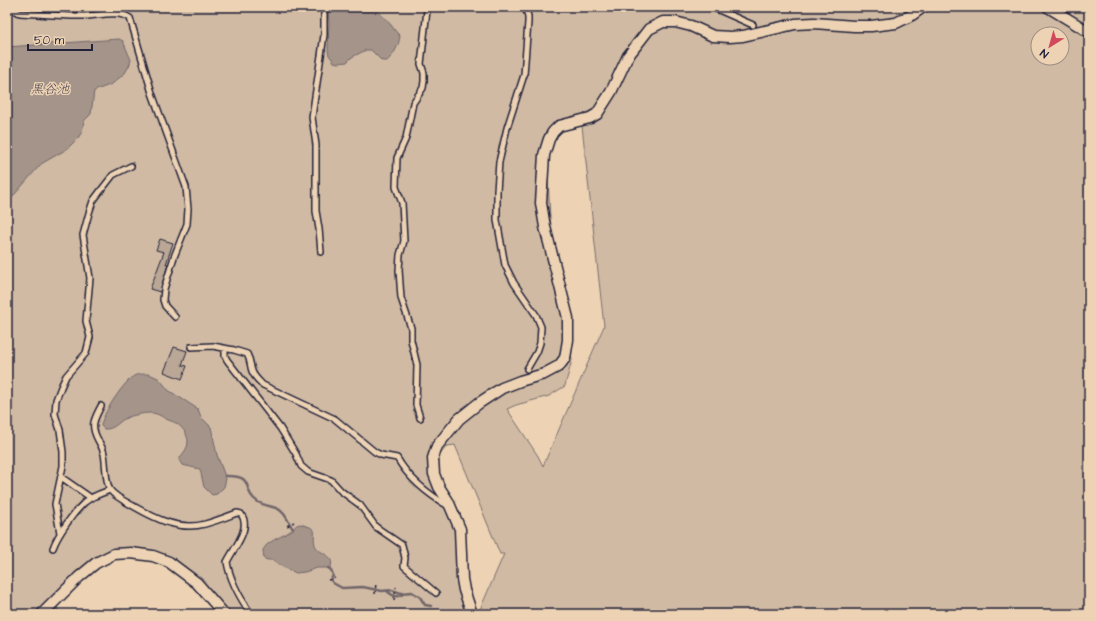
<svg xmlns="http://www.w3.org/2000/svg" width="1096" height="621" viewBox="0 0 1096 621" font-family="'Architects Daughter','Klee One',sans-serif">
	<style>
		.green { fill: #d0baa3; stroke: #796e6f; fill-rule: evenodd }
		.water { fill: #a59489; stroke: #71666a }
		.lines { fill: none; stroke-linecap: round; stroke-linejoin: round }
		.stream { stroke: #71666a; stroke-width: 2.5 }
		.building { fill: #baa796; stroke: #22223b }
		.service-casing { stroke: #22223b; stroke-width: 8 }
		.minor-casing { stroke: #22223b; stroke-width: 13 }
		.path { stroke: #22223b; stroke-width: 1.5; stroke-dasharray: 3 3; stroke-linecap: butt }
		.service { stroke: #edd3b4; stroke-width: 5 }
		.minor { stroke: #edd3b4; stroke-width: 10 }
		.labels { text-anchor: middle; stroke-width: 3; stroke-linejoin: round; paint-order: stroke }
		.water-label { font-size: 13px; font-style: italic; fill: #494452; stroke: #edd3b4 }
	</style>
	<rect width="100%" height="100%" fill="#edd3b4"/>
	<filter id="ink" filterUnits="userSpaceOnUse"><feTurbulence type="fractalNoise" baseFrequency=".025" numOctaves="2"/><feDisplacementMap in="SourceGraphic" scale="8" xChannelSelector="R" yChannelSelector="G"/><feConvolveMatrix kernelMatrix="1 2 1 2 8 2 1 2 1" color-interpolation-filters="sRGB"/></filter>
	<g filter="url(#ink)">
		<!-- green -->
		<path class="green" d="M7,7H1089V614H478L504,554H500L455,445L447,446L438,457L439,480L465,532L466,579L477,614H221L175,563L122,550L55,599L59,614H7ZM1038,34H1062V58H1038ZM581,117L604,326L543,466L538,456L507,409L516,405L549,396L565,386L572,360L550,218L547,155L558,134Z"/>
		<!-- water -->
		<path class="water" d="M328,7H375C380,14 386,19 391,25C394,29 396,32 400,36C399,45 394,55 387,61H382L371,50H366L352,57L347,62L338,63L334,62L329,55L328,50L329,23Z
			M119,39L123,41L131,60L129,66L125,73L112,84L94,91L91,114L84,121L82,132L78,138L67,149L41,164L15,194L7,201V47Z
			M149,374L158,378L162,382L168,390L198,409L201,417L211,427L217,455L226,479L224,487L217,494L212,495L204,487L200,469L182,465L179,460C181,455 185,452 187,447C191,436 181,424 171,421C164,419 159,413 151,413C143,413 133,415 126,418C118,422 114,430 104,429L101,426C101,416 126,378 136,375C139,374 145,374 149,374Z
			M300,524L310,527L314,530C315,535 313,542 316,547C320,553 328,554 332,560L331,567L328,568H317L305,572L296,573L281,566L273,560H268L264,559L263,550C265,547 267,544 269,543C276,538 285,535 292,530C295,527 295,525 300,524Z"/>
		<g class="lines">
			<!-- stream -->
			<path class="stream" d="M225,476C257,475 240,490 258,502C263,505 270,506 276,508C285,511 288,522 293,529
				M328,568L331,570L333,575L331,580L333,583L342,588L363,587L382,591L392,590L401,593L412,592L420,597L425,605L431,606
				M387,591C394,597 397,598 405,593"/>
		</g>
		<!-- building -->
		<path class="building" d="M160,239L173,243L166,264H168L160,292L150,289L164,252L156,250Z
			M174,347L187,351L182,365L187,366L182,379L164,372Z"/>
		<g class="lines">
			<defs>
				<path id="service" d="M12,7L15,11L20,13C40,14 59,16 79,16C95,17 116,9 130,18L152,93L186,187L188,209L187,224L174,257L164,289L163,300L165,306L175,317
					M525,7L528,16V22L524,75L507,128L499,162L497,191V220L505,265L514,283L536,315L541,327L540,343L537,352L527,369
					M712,7L753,25
					M321,252L319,229L316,211V145L312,117L324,35V7
					M191,347L213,346L234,350L247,354C251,361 250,366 252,371C254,377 259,381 263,385L335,419L375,452L381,455L397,458C409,479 429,495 450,507
					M225,349V356L227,360L280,428L296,454L301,466L308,472L331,480L341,491L360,505L376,527L402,545L405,558L404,566L436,593
					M101,406C94,420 90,425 98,440C100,444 103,448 104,454C106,463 105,482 110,490C115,497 128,503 135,507C156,519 180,531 205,524C216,521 226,517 237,513L241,514C252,528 233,549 227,562C230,581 240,598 251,614
					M420,418L416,405L417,365L411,340V328L401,298L399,270L400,255L404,241L402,203L396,187L397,158L406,138L413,103L423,88L424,81V73L421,64L427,10
					M61,477L91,498
					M60,533L55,504L63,466V452L60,430L55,414L56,400L61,387L66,376L86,353L90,337L86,321L90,278L83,235L89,213L93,201L99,193L113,175L131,166
					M53,548C58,534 74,512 85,502C92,496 102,493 110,490"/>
				<path id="minor" d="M1048,7L1089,32
					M42,614L79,577L96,563L114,554L131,553L153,556L169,562L197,583L224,614
					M472,614L464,590L462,579L460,529L448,501L439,487L434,474L433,458L437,446L459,419L479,403L502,388L520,381L544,374L559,366L565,358L568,340V318L545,227L541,203L544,155L549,139L553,132L559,126L590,118L597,114L611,92L628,56L649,29L663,22H675L691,26L713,36L730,37L743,36L795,24L814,23L854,26H871L896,23L912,15L923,7"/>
			</defs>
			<!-- service casing -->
			<use href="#service" class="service-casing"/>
			<!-- minor casing -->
			<use href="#minor" class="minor-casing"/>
			<!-- path -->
			<path class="path" d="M287,526L294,522
				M328,580L335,578
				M375,594L376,582
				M394,600L396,587"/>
			<!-- service -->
			<use href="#service" class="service"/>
			<!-- minor -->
			<use href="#minor" class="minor"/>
		</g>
	</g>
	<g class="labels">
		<!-- water labels -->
		<g class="water-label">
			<text x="50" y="93">黒谷池</text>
		</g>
	</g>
	<!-- margin -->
	<rect width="1096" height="621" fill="none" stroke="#edd3b4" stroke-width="24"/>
	<rect x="12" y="12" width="1072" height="597" fill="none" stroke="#22223b" stroke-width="1.5" filter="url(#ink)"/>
	<!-- north arrow -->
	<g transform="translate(1050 46) rotate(217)"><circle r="19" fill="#edd3b4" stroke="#9c8c84"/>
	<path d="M0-3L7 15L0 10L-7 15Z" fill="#d1495b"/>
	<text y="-6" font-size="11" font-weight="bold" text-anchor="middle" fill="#22223b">N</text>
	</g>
	<!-- scale -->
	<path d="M28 44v6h64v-6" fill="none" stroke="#22223b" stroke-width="2"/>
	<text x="34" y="44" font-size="12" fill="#22223b" stroke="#edd3b4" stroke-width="3" paint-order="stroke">50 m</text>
</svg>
